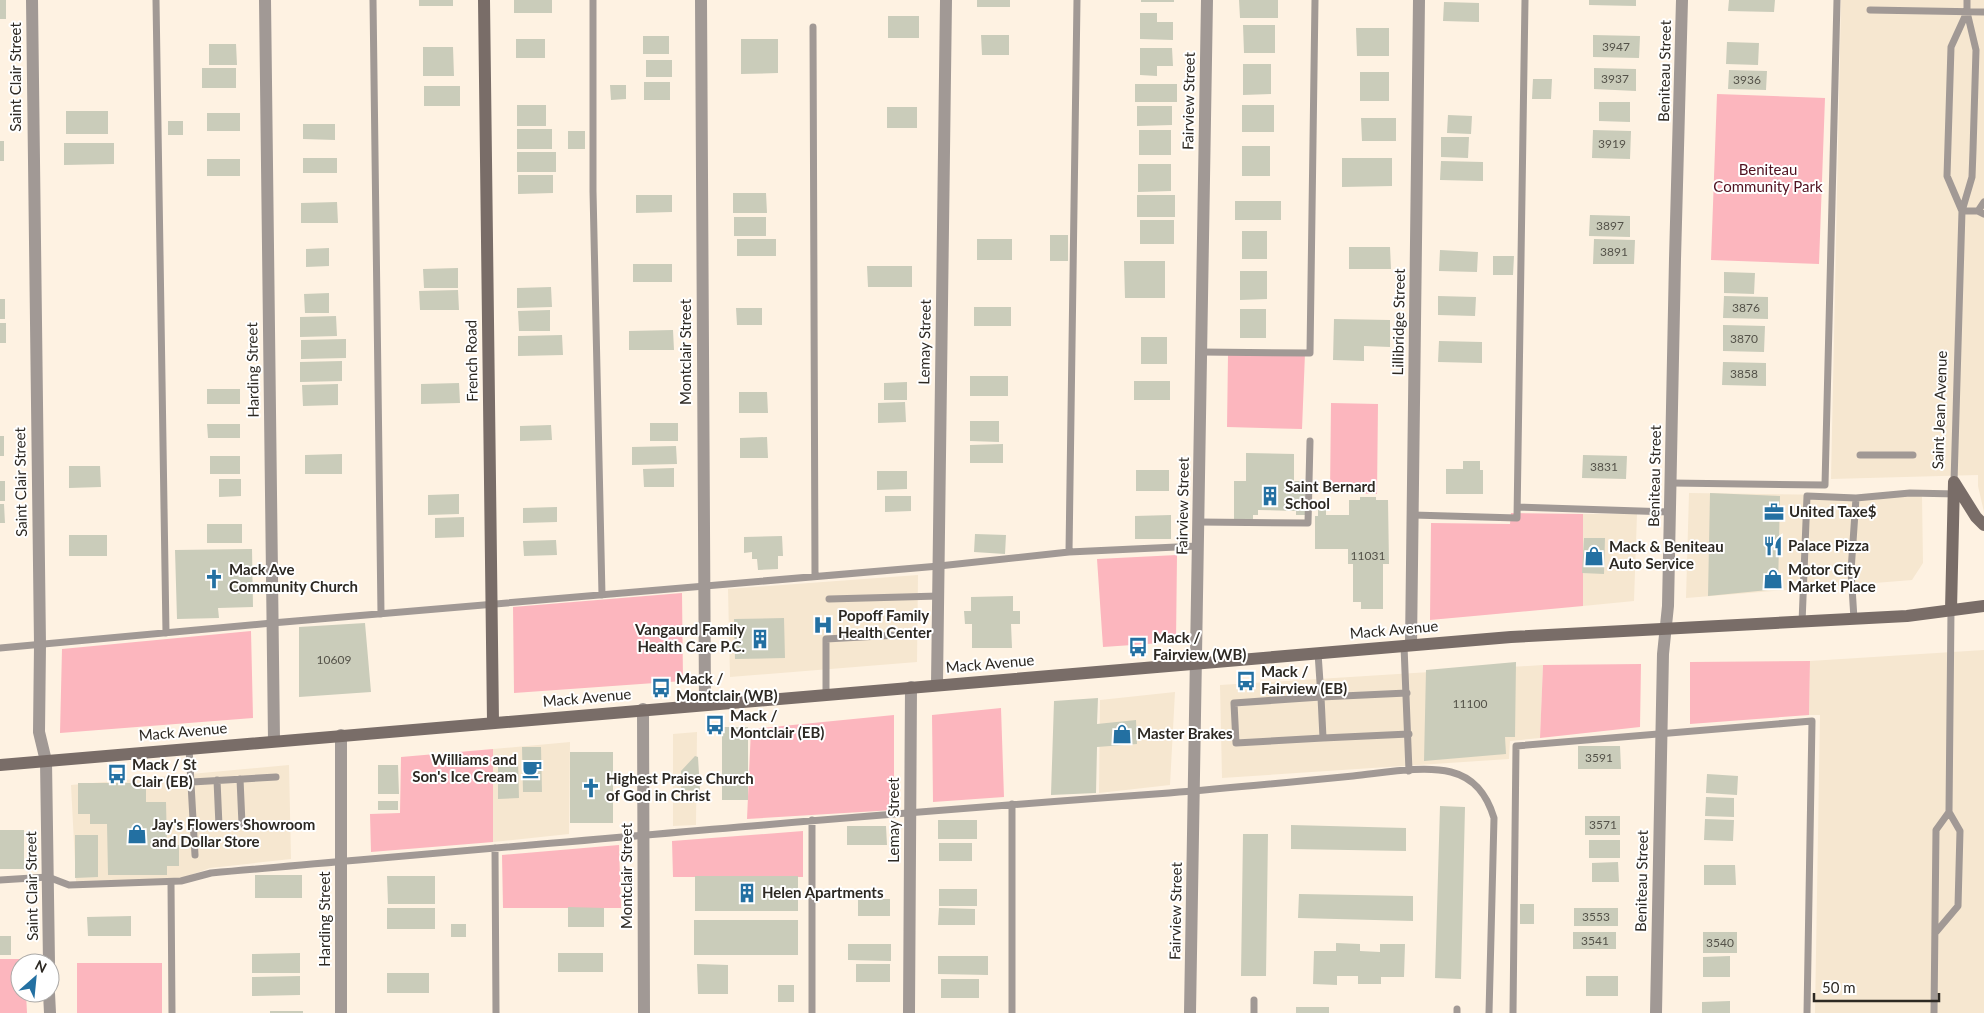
<svg xmlns="http://www.w3.org/2000/svg" width="1984" height="1013" viewBox="0 0 1984 1013" font-family="Lato,sans-serif">
	<style>
		.built { fill: #f6e7d0 }
		.green { fill: #fcb6be }
		.building { fill: #caccba }
		.lines { fill: none; stroke-linecap: round; stroke-linejoin: round }
		.lane { stroke: #a19995; stroke-width: 7 }
		.street { stroke: #a19995; stroke-width: 12 }
		.secondary { stroke: #796d68; stroke-width: 12 }
		.labels { text-anchor: middle; stroke-width: 4; stroke-linejoin: round; paint-order: stroke }
		.number-label { font-size: 12px; fill: #545249 }
		.street-label { font-size: 15px; fill: #2d2923; stroke: #fff }
		.park-label { font-size: 15px; fill: #511120; stroke: #fff }
		.poi-label { font-size: 15px; font-weight: bold; fill: #2d2923; stroke: #fff; text-anchor: start }
	</style>
	<rect width="100%" height="100%" fill="#fef2e2"/>
	<!-- built -->
	<path class="built" d="M1841,0H1984V512L1978,486V475L1831,479Z
		M1689,493L1922,496L1923,563L1912,580L1686,598Z
		M1583,514H1637L1634,601L1583,606Z
		M918,575L917,662L730,677L728,589Z
		M1984,650V1013H1815L1820,715H1809L1810,661Z
		M1543,665L1540,738L1510,741L1509,759L1222,778L1220,685Z
		M1175,692L1170,785L1099,793L1100,700Z
		M697,732L696,825L673,826V734Z
		M570,742L569,834L493,842V749Z
		M289,765L291,859L210,868L183,878L76,882L71,785Z"/>
	<!-- green -->
	<path class="green" d="M1717,94L1825,98L1819,264L1711,260Z
		M1305,353L1302,429L1227,427L1228,355Z
		M1331,403L1378,404L1377,494L1330,493Z
		M1511,513L1583,514V606L1430,620L1431,523L1510,524Z
		M1177,555L1176,642L1103,647L1097,559Z
		M682,593L683,681L514,693L513,607Z
		M251,631L253,718L60,733L62,649Z
		M1810,661L1809,715L1690,724V662Z
		M1641,664L1640,727L1540,738L1543,665Z
		M1001,708L1004,797L933,802L932,715Z
		M894,715V810L747,819L751,729Z
		M493,749V842L371,852L370,814L400,813L401,757Z
		M803,831V877H673L672,841Z
		M619,845L621,908H503L502,855Z
		M0,959H26V963H20V993H26L27,1013H0Z
		M77,963H162V1013H77Z"/>
	<!-- building -->
	<path class="building" d="M0,0H6V19H0Z
		M419,0H453V6H419Z
		M514,0H552V13H514Z
		M977,0H1010V7H977Z
		M1141,0H1174V2H1141Z
		M1239,0H1278V18H1240Z
		M1589,0H1636V6L1589,5Z
		M1729,0H1775L1774,12L1728,11Z
		M1444,2L1479,3V22L1443,21Z
		M1140,13H1157V22H1173V40L1140,39Z
		M888,16H919V38H888Z
		M1243,25H1275V53H1244Z
		M1356,28H1389V56H1357Z
		M981,35H1009V55H982Z
		M1593,35L1640,36L1639,58L1593,57Z
		M643,36H669V54H643Z
		M516,39H545V58H516Z
		M741,39H778V73L741,74Z
		M1727,42L1759,43L1758,65L1726,64Z
		M209,44H236L237,65H209Z
		M423,47H453L454,76H423Z
		M1140,48H1172L1173,66H1157V76L1140,75Z
		M646,60H672V77H646Z
		M1243,64H1271V94L1243,95Z
		M202,68H236V88H202Z
		M1594,68L1636,69V91L1594,89Z
		M1729,70L1767,71L1766,90L1728,89Z
		M1360,72H1389V101H1360Z
		M1533,79H1552L1551,99H1532Z
		M644,82H670V100H644Z
		M1135,84H1177V102H1135Z
		M610,85H626V99L611,100Z
		M424,86H460V106H424Z
		M1599,102H1630V122L1599,121Z
		M517,105H546V126H517Z
		M1242,105H1274V132H1242Z
		M1137,106H1172V125L1137,126Z
		M887,107H917V128H887Z
		M66,111H108V134H66Z
		M207,113H240V131H207Z
		M1448,115L1472,116L1471,134L1447,133Z
		M1361,118H1396V141H1362Z
		M168,121H183V135H168Z
		M303,124H335V140L303,139Z
		M517,129H552V149H517Z
		M1139,130H1171V155H1139Z
		M1593,130L1631,131L1630,159L1592,158Z
		M568,131H585V149H568Z
		M1441,137H1469L1468,158L1441,157Z
		M0,141H4V161H0Z
		M64,143H114V164L64,165Z
		M1242,146H1270V176H1242Z
		M517,152H556V172H517Z
		M303,158H337V173H303Z
		M1342,158H1392V186L1342,187Z
		M207,159H240V176H207Z
		M1441,161L1483,162V181L1440,180Z
		M1138,164H1171V191L1138,192Z
		M518,175H553V193L518,194Z
		M733,193H766L767,213H733Z
		M636,195H672V212L636,213Z
		M1137,195H1175V217H1137Z
		M1235,201H1281V220H1235Z
		M337,202L338,223H301V203Z
		M1590,215L1630,216V237L1589,236Z
		M734,217H766V236H734Z
		M1140,220H1174V244H1140Z
		M1242,231H1267V259H1242Z
		M1050,235H1068V261H1050Z
		M737,239H776V256H737Z
		M977,239H1012V260H977Z
		M1594,239L1635,240L1634,264H1593Z
		M1349,247H1390L1391,269H1349Z
		M329,248V266L306,267V249Z
		M1440,250L1478,252L1477,272L1439,271Z
		M1493,256H1514L1513,275H1493Z
		M1124,261H1165V298H1125Z
		M633,264H672V282H633Z
		M867,266H912V287H868Z
		M458,268V288H424L423,269Z
		M1240,271H1267V299L1240,300Z
		M1724,272L1755,273L1754,294L1724,293Z
		M551,287L552,307L517,308V288Z
		M458,290L459,310H420L419,291Z
		M329,293V313H305L304,294Z
		M1438,296L1476,297L1475,316L1438,315Z
		M1724,296L1768,297V319L1723,318Z
		M0,299H5V319H0Z
		M974,307H1011V326H974Z
		M736,308H762V325H737Z
		M1240,309H1266V338H1240Z
		M550,310V331H519L518,311Z
		M336,316L337,336L300,337V317Z
		M1334,319L1390,320V347L1364,346V361L1333,360Z
		M0,323H6V343H0Z
		M1723,325L1765,326L1764,352L1723,351Z
		M673,330L674,350H629V331Z
		M562,335L563,355L518,356V336Z
		M1141,337H1167V364H1141Z
		M346,339V358L301,359V340Z
		M1439,341L1482,342V363L1438,362Z
		M342,361V381L300,382V362Z
		M1723,362L1766,363V386L1722,385Z
		M970,376H1008V396H970Z
		M1134,381H1170V400H1134Z
		M907,382V400H884V383Z
		M459,383L460,403L421,404V384Z
		M338,384V405L303,406L302,385Z
		M207,389H240V404H207Z
		M739,392H767L768,413H739Z
		M905,402L906,422L878,423V403Z
		M970,421H999V442L970,441Z
		M650,423H678V441H650Z
		M207,424H240V438H208Z
		M551,425L552,440L520,441V426Z
		M0,436H4V456H0Z
		M767,437L768,458H740V438Z
		M1003,444V463H970V445Z
		M676,446L677,464L632,465V447Z
		M1246,453L1294,454V481H1305V515H1296V511L1258,510V515H1253V521H1234V481H1246Z
		M342,454V474H305V455Z
		M1583,455L1627,456L1626,479L1582,478Z
		M210,456H240V474H210Z
		M1463,461H1480V470H1483V494H1446V469H1463Z
		M69,466H100L101,487L69,488Z
		M674,468V487H644L643,469Z
		M1136,470H1169V491H1136Z
		M877,471H907V489L877,490Z
		M219,479H241V496L219,497Z
		M0,481H5V501H0Z
		M1710,493L1780,496L1778,589L1708,596Z
		M459,494V514L428,515V495Z
		M885,496H911V511L885,512Z
		M1360,497H1376V500H1388L1389,564H1383V609H1361V602H1353V564H1348V549H1315V516H1318V509H1326V515H1349V500H1360Z
		M0,504H4L5,523H0Z
		M557,507V522L523,523V508Z
		M1171,515V539H1135V516Z
		M464,517V537L435,538V518Z
		M207,524H242V543H207Z
		M975,534L1006,535L1005,554L974,552Z
		M69,535H107V556H69Z
		M782,536L783,556H778V569L758,570L757,559H752V552L744,553V537Z
		M1584,538H1605L1604,574L1582,573Z
		M556,540L557,555L524,556L523,541Z
		M252,549L253,607L218,608L219,618L177,619L175,550Z
		M1013,596V611H1020V624H1011L1012,648H972V624H965L964,611H971V597Z
		M784,618L785,658L735,659L734,619Z
		M365,623L371,692L299,697V627Z
		M1516,662L1515,737H1505L1506,754L1424,761L1426,670Z
		M1098,698L1097,724L1136,720L1137,744L1097,747L1096,793L1051,795L1054,701Z
		M722,727H748V800H722Z
		M1578,746H1620L1621,769H1578Z
		M522,747H541L542,792H523Z
		M570,752H613V823H570Z
		M695,756L698,757L700,791L681,790V771Z
		M498,758H518L519,798L498,799Z
		M378,765H398L399,794H378Z
		M1707,774L1738,776L1737,795L1706,793Z
		M78,783H146V802H166L167,845H179V866H167V875H108L107,824H90V814H78Z
		M1706,797L1734,798V817L1705,816Z
		M378,801H398V810H378Z
		M1440,806L1465,807L1461,979L1435,978Z
		M1585,816H1620V835H1585Z
		M1705,819L1734,820L1733,841L1704,840Z
		M938,820H977V839H938Z
		M1291,825L1406,828V851L1291,849Z
		M847,826H886L887,845H847Z
		M0,830H24V869H0Z
		M1243,834H1268L1266,976H1241Z
		M75,835H98V877L75,878Z
		M1589,840H1620V858H1589Z
		M939,843H972V861H939Z
		M1618,862L1619,882H1592V863Z
		M1704,865H1735L1736,885H1704Z
		M255,875H302V898H255Z
		M387,876H435V904H388Z
		M695,876H798V911H695Z
		M939,889H977V906H939Z
		M1299,894L1413,896V921L1298,918Z
		M858,899H890V916H858Z
		M1520,904H1534V924H1520Z
		M568,907L604,908V927H568Z
		M387,908H435V929H387Z
		M939,908L975,909V925H938Z
		M1574,908H1618V926H1574Z
		M131,916V936H88L87,917Z
		M694,920H798V955H694Z
		M451,924H466V937H451Z
		M1573,932H1616V949H1573Z
		M1703,932H1737V953H1703Z
		M0,936H11V955H0Z
		M1336,943L1360,944V951L1380,952V944H1405L1404,977H1381V984H1358V976H1337V985L1313,984L1314,951H1336Z
		M848,944H891V961L848,960Z
		M300,953V973H252V954Z
		M558,953H603V972H558Z
		M938,956H988V975L938,974Z
		M1730,956V977H1703V957Z
		M697,964L728,965V994H698Z
		M856,964H890V982H856Z
		M387,973H429V993H387Z
		M300,976V995L252,996V977Z
		M1586,976H1618V996H1586Z
		M941,979H979V998H941Z
		M778,985H794V1002H778Z
		M1730,1001V1013H1702V1002Z
		M1296,1007H1329V1013H1296Z
		M270,1011H303V1013H270Z"/>
	<g class="lines">
		<!-- lane -->
		<path class="lane" d="M156,0L166,633
			M373,0L381,614
			M593,0V191L602,595
			M1870,10L1984,12
			M813,27L815,576
			M1962,211L1947,176L1951,47L1967,12
			M1962,211H1978L1984,214
			M1978,211L1984,202
			M1201,352L1310,353L1315,0
			M1860,455H1913
			M1954,482L1962,211L1972,177L1973,150L1976,50L1967,12V0
			M1671,483L1825,485L1837,0
			M1518,507L1670,512
			M1413,515L1517,518L1525,0
			M1199,522L1308,523L1310,441
			M1069,552L1077,0
			M829,599L939,596
			M1854,619L1851,571L1856,498
			M1802,623L1807,496L1856,498L1910,493L1957,494
			M1404,646L1409,771
			M0,648L272,623L939,566L1069,552L1198,546
			M1318,653L1321,697L1407,693
			M826,694V639L898,635
			M1323,738L1236,743L1234,703L1321,697L1323,738L1409,734
			M189,748L195,855
			M240,779L242,824
			M217,780L219,826
			M192,782L276,777
			M1012,804V1013
			M495,848L496,1013
			M0,880L48,877L69,885L181,881L211,873C531,845 850,816 1169,793C1231,788 1292,782 1353,776C1383,773 1423,765 1451,772C1475,778 1487,795 1494,818L1489,1013
			M171,882L172,1013
			M1936,932L1958,906L1960,831L1949,812L1951,610
			M812,1013V820
			M1254,1013V1000
			M1457,1013V1009
			M1513,1013L1516,746L1812,721L1807,1013
			M1934,1013L1936,830L1949,812"/>
		<!-- street -->
		<path class="street" d="M32,0L40,645L39,732L46,761L49,963
			M265,0L274,740
			M701,0L705,704
			M1411,645L1419,0
			M937,684L946,0
			M643,709L644,1013
			M341,735V1013
			M49,993L50,1013
			M909,1013L911,687
			M1190,1013L1207,0
			M1656,1013L1663,654L1668,606L1675,259L1682,0"/>
		<!-- secondary -->
		<path class="secondary" d="M484,0L493,722
			M1954,482L1976,517L1984,525
			M1951,610L1954,482
			M0,765L1404,646L1511,637L1907,616L1984,606"/>
	</g>
	<!-- icons -->
	<defs>
		<symbol id="building-bare" viewBox="-9 -9 18 18"><path d="M-4-6H4V6H1V3H-1V6H-4ZM-2.5-4.3h1.7v1.8h-1.7ZM.8-4.3h1.7v1.8H.8ZM-2.5-1h1.7V.8h-1.7ZM.8-1h1.7V.8H.8Z" fill="#2370a2" stroke="#fff" stroke-width="2.5" paint-order="stroke"/></symbol>
		<symbol id="office-bare" viewBox="-9 -9 18 18"><path d="M-6-3h4V-5.5h4V-3h4V5H-6ZM-1-4.5V-3h2v-1.5ZM-6 0V1H6V0Z" fill="#2370a2" stroke="#fff" stroke-width="2.5" paint-order="stroke"/></symbol>
		<symbol id="restaurant-bare" viewBox="-9 -9 18 18"><path d="M-5-6h1v4h1v-4h1v4h1v-4h1v5L-1.5 .5V6h-2V.5L-5-1ZM5-6V6H3V1.5H1.5Q1.5-4 5-6Z" fill="#2370a2" stroke="#fff" stroke-width="2.5" paint-order="stroke"/></symbol>
		<symbol id="shop-bare" viewBox="-9 -9 18 18"><path d="M-5-2.5h2.3a2.7 3.5 0 0 1 5.4 0H5L5.5 6h-11ZM-1.5-2.5h3a1.5 2.3 0 0 0-3 0Z" fill="#2370a2" stroke="#fff" stroke-width="2.5" paint-order="stroke"/></symbol>
		<symbol id="church-bare" viewBox="-9 -9 18 18"><path d="M-1.2-6h2.4v3.5h3.3v2.4h-3.3V6h-2.4V-.1h-3.3v-2.4h3.3Z" fill="#2370a2" stroke="#fff" stroke-width="2.5" paint-order="stroke"/></symbol>
		<symbol id="hospital-bare" viewBox="-9 -9 18 18"><path d="M-5-5h3v3.5h4V-5h3V5h-3V1.5h-4V5h-3Z" fill="#2370a2" stroke="#fff" stroke-width="2.5" paint-order="stroke"/></symbol>
		<symbol id="bus-bare" viewBox="-9 -9 18 18"><path d="M-5-6H5V4H4V6H2V4H-2V6H-4V4H-5ZM-3.5-4V0h7V-4ZM-3.5 1.2v1.5H-2V1.2ZM2 1.2v1.5H3.5V1.2Z" fill="#2370a2" stroke="#fff" stroke-width="2.5" paint-order="stroke"/></symbol>
		<symbol id="cafe-bare" viewBox="-9 -9 18 18"><path d="M-5.5-4.5H6V0H3Q3 3.5 0 3.5H-2.5Q-5.5 3.5-5.5 0ZM3-3.2v2h1.7v-2ZM-6 4.5H4V6H-6Z" fill="#2370a2" stroke="#fff" stroke-width="2.5" paint-order="stroke"/></symbol>
	</defs>
	<g fill-rule="evenodd">
		<use href="#building-bare" x="1256" y="482" width="28" height="28"/>
		<use href="#office-bare" x="1760" y="498" width="28" height="28"/>
		<use href="#restaurant-bare" x="1759" y="532" width="28" height="28"/>
		<use href="#shop-bare" x="1580" y="542" width="28" height="28"/>
		<use href="#church-bare" x="200" y="565" width="28" height="28"/>
		<use href="#shop-bare" x="1759" y="565" width="28" height="28"/>
		<use href="#hospital-bare" x="809" y="611" width="28" height="28"/>
		<use href="#building-bare" x="746" y="625" width="28" height="28"/>
		<use href="#bus-bare" x="1124" y="633" width="28" height="28"/>
		<use href="#bus-bare" x="1232" y="667" width="28" height="28"/>
		<use href="#bus-bare" x="647" y="674" width="28" height="28"/>
		<use href="#bus-bare" x="701" y="711" width="28" height="28"/>
		<use href="#shop-bare" x="1108" y="720" width="28" height="28"/>
		<use href="#cafe-bare" x="518" y="755" width="28" height="28"/>
		<use href="#bus-bare" x="103" y="760" width="28" height="28"/>
		<use href="#church-bare" x="577" y="774" width="28" height="28"/>
		<use href="#shop-bare" x="123" y="820" width="28" height="28"/>
		<use href="#building-bare" x="733" y="879" width="28" height="28"/>
	</g>
	<g class="labels">
		<!-- number labels -->
		<g class="number-label">
			<text x="1616" y="51">3947</text>
			<text x="1615" y="83">3937</text>
			<text x="1747" y="84">3936</text>
			<text x="1612" y="148">3919</text>
			<text x="1610" y="230">3897</text>
			<text x="1614" y="256">3891</text>
			<text x="1746" y="312">3876</text>
			<text x="1744" y="343">3870</text>
			<text x="1744" y="378">3858</text>
			<text x="1604" y="471">3831</text>
			<text x="1368" y="560">11031</text>
			<text x="334" y="664">10609</text>
			<text x="1470" y="708">11100</text>
			<text x="1599" y="762">3591</text>
			<text x="1603" y="829">3571</text>
			<text x="1596" y="921">3553</text>
			<text x="1595" y="945">3541</text>
			<text x="1720" y="947">3540</text>
		</g>
		<!-- street labels -->
		<g class="street-label">
			<text transform="translate(1665 71) rotate(-89)" y="5">Beniteau Street</text>
			<text transform="translate(16 77) rotate(-90)" y="5">Saint Clair Street</text>
			<text transform="translate(1189 101) rotate(-89)" y="5">Fairview Street</text>
			<text transform="translate(1399 322) rotate(-89)" y="5">Lillibridge Street</text>
			<text transform="translate(925 342) rotate(-89)" y="5">Lemay Street</text>
			<text transform="translate(686 352) rotate(-90)" y="5">Montclair Street</text>
			<text transform="translate(472 361) rotate(-91)" y="5">French Road</text>
			<text transform="translate(253 370) rotate(-91)" y="5">Harding Street</text>
			<text transform="translate(1940 410) rotate(-88)" y="5">Saint Jean Avenue</text>
			<text transform="translate(1655 476) rotate(-89)" y="5">Beniteau Street</text>
			<text transform="translate(21 482) rotate(-91)" y="5">Saint Clair Street</text>
			<text transform="translate(1183 506) rotate(-89)" y="5">Fairview Street</text>
			<text transform="translate(1394 630) rotate(-5)" y="5">Mack Avenue</text>
			<text transform="translate(990 664) rotate(-5)" y="5">Mack Avenue</text>
			<text transform="translate(587 698) rotate(-5)" y="5">Mack Avenue</text>
			<text transform="translate(183 732) rotate(-5)" y="5">Mack Avenue</text>
			<text transform="translate(894 820) rotate(-90)" y="5">Lemay Street</text>
			<text transform="translate(627 876) rotate(-90)" y="5">Montclair Street</text>
			<text transform="translate(1642 881) rotate(-89)" y="5">Beniteau Street</text>
			<text transform="translate(32 886) rotate(-91)" y="5">Saint Clair Street</text>
			<text transform="translate(1176 911) rotate(-89)" y="5">Fairview Street</text>
			<text transform="translate(325 919) rotate(-90)" y="5">Harding Street</text>
		</g>
		<!-- park labels -->
		<g class="park-label">
			<text x="1768" y="175">Beniteau<tspan x="1768" dy="17">Community Park</tspan></text>
		</g>
		<!-- poi labels -->
		<g class="poi-label">
			<text x="1285" y="492">Saint Bernard<tspan x="1285" dy="17">School</tspan></text>
			<text x="1789" y="517">United Taxe$</text>
			<text x="1788" y="551">Palace Pizza</text>
			<text x="1609" y="552">Mack &amp; Beniteau<tspan x="1609" dy="17">Auto Service</tspan></text>
			<text x="229" y="575">Mack Ave<tspan x="229" dy="17">Community Church</tspan></text>
			<text x="1788" y="575">Motor City<tspan x="1788" dy="17">Market Place</tspan></text>
			<text x="838" y="621">Popoff Family<tspan x="838" dy="17">Health Center</tspan></text>
			<text x="745" y="635" text-anchor="end">Vangaurd Family<tspan x="745" dy="17">Health Care P.C.</tspan></text>
			<text x="1153" y="643">Mack /<tspan x="1153" dy="17">Fairview (WB)</tspan></text>
			<text x="1261" y="677">Mack /<tspan x="1261" dy="17">Fairview (EB)</tspan></text>
			<text x="676" y="684">Mack /<tspan x="676" dy="17">Montclair (WB)</tspan></text>
			<text x="730" y="721">Mack /<tspan x="730" dy="17">Montclair (EB)</tspan></text>
			<text x="1137" y="739">Master Brakes</text>
			<text x="517" y="765" text-anchor="end">Williams and<tspan x="517" dy="17">Son's Ice Cream</tspan></text>
			<text x="132" y="770">Mack / St<tspan x="132" dy="17">Clair (EB)</tspan></text>
			<text x="606" y="784">Highest Praise Church<tspan x="606" dy="17">of God in Christ</tspan></text>
			<text x="152" y="830">Jay's Flowers Showroom<tspan x="152" dy="17">and Dollar Store</tspan></text>
			<text x="762" y="898">Helen Apartments</text>
		</g>
	</g>
	<!-- north arrow -->
	<g transform="translate(35 978) rotate(27)"><circle r="24" fill="#ffffff" stroke="#aba9a7"/>
	<path d="M0-4L9 19L0 12L-9 19Z" fill="#2370a2"/>
	<text y="-8" font-size="14" font-weight="bold" text-anchor="middle" fill="#2d2923">N</text>
	</g>
	<!-- scale -->
	<path d="M1814 993v8h125v-8" fill="none" stroke="#2d2923" stroke-width="2.5"/>
	<text x="1822" y="993" font-size="15" fill="#2d2923" stroke="#ffffff" stroke-width="4" paint-order="stroke">50 m</text>
</svg>
